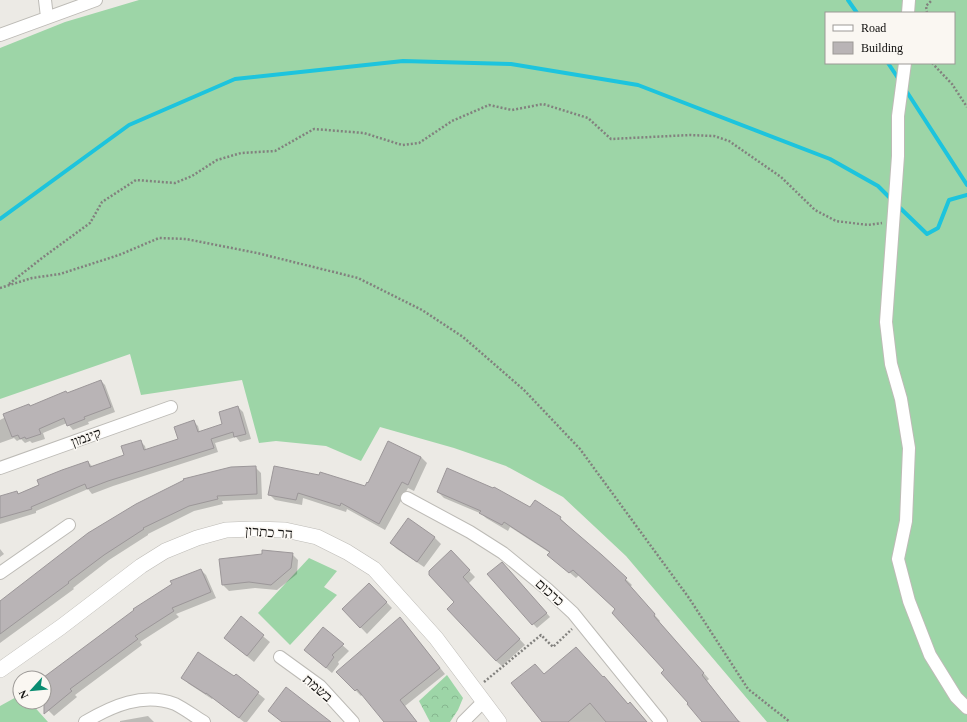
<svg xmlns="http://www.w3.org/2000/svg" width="967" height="722" viewBox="0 0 967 722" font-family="'Times New Roman',Heebo,serif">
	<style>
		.grass { fill: #9dd5a7; fill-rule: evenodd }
		.park { fill: url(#park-crowns) }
		.shadow { fill: #0003 }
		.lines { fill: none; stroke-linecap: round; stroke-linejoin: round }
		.stream { stroke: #1dc4dd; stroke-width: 4 }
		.building { fill: #b9b4b6; stroke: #9c9799 }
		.minor-casing { stroke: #bdbbb6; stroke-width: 14 }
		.tertiary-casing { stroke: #bdbbb6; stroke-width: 16 }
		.path { stroke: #82817e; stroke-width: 2.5; stroke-dasharray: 2 2; stroke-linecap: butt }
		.minor { stroke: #fff; stroke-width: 12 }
		.tertiary { stroke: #fff; stroke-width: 15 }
		.labels { text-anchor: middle; stroke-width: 3; stroke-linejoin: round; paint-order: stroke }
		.street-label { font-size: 14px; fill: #0e0d0c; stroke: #faf7f2 }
	</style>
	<defs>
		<pattern id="park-crowns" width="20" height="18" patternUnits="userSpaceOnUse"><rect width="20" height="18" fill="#9dd5a7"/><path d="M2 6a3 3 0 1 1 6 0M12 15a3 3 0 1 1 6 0" fill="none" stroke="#86b68f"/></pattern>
	</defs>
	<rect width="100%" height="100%" fill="#eceae5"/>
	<!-- grass -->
	<path class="grass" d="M139,0H967V722H767L626,556L563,497L506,466L454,448L380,427L361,461L326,446L276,441L259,443L242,380L141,395L130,354L0,399V48L65,22ZM826,13H954V63H826Z
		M309,558L337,571L324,587L337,595L290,645L258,613Z
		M20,695V702H30L48,722H0V706Z"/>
	<!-- park -->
	<path class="park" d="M447,675L463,698L458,710L450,722H430L419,701Z"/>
	<!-- shadow -->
	<path class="shadow" d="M101,381L105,385L115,412L88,422L89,424L73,430L67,423L43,433L45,439L32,443L30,441L25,443L21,439L17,441L14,438L0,443V420L29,405L31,407Z
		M238,407L243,412L251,439L240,442L236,437L215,443L218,452L113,486L92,494L88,489L36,511V513L0,524V497L17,492L19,494L88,462L93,467L125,456L140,441L145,446L146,450L179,440L193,421L198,426L200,433L224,425Z
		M421,457L427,463L414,491L408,488L385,530L347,509L346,512L303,498L302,505L275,500L269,494L366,487Z
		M255,467L261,473L262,499L222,501L223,504L194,511L148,534V535L109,560L73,588L74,589L0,643V602Z
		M438,492L530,509L560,518L566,524L565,525L601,555L632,585L630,587L660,621L659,622L709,679L707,681L736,719L741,722H703L666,670L616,610L579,575L576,578L555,560L550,553L510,527L508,531L486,518L482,514L444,498Z
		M408,519L435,538L441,544L424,567L397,549L391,543Z
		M0,549L4,554L0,557Z
		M292,554L298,560L297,574L277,590L255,588L229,591L223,585Z
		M457,558L475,577L468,584L525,645L502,666L496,661L456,602Z
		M505,567L550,617L537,628L488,575Z
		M201,570L206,575L216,598L176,614L179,617L140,642L142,645L75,695L77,697L54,716L48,710L42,702H44V678Z
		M369,584L392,608L367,634L343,609Z
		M241,618L270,642L254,662L232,644Z
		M405,624L445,674L405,706L417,722H386L363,694L361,696L338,672Z
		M323,628L349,651L338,662L339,664L332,673L312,656Z
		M576,648L603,678L610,683L629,705L630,703L636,709L647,722H544V675Z
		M236,675L265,699L247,722H244L213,698L212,699L189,684L183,678L234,677Z
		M148,716L154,722H120V721Z"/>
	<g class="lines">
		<!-- stream -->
		<path class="stream" d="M848,0L857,13
			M888,63L900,81
			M905,89L967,185
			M897,205L927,234L938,228L949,200L967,195
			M0,219L129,125L235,79L403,61L511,64L638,85L830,159L878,186L892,200"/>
	</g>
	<!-- building -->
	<path class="building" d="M101,380L111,407L84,417L85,419L67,426L64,418L39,429L41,434L26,439L25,437L20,439L18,435L12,437L3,414L29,404L30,406L66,391L67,393Z
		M238,406L246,434L234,437L233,432L211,439L214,448L108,481L87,489L85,484L31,507L32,509L0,518V496L17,491L18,494L39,485L37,480L62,470L88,461L90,467L124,455L121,446L141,440L144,450L178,439L174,427L194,420L198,432L222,424L219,412Z
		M388,441L421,457L408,485L402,482L379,524L341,503L340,506L298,493L296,500L268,495L274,466L319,475L320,472L365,486L367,482L368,483Z
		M256,466L257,494L217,496L218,499L189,506L143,528L144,529L104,555L68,582L69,583L0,634V601L88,533L136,504L184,480L183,479L231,467Z
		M447,468L493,488L494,487L530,507L535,500L561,517L560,519L602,555L627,578L625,580L655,614L654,616L704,673L702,675L739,722H702L687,704L688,703L661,673L664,670L612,613L615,609L573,570L569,573L547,555L550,552L504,522L502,525L479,513L481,511L437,492Z
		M408,518L435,537L417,562L390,543Z
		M262,550L293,553L291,568L271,585L249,582L222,585L219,559L262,554Z
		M451,550L470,570L463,577L520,639L496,661L447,609L454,602L429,575V571Z
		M502,562L547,613L532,625L487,574Z
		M201,569L211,592L172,608L174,611L135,636L138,639L70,689L72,691L44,714V677L134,610L133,609L172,584L170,581Z
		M369,583L387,602L360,628L342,609Z
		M241,616L264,635L247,656L224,638Z
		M400,617L440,668L400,700L417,722H384L357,689L355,691L336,672Z
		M323,627L344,644L332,655L334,657L326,668L304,650Z
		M576,647L603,677L604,676L628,704L630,702L647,722H606L590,703L568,722H542L511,683L535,664L544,674Z
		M198,652L234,676L236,674L259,692L239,718L206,693V694L181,678Z
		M286,687L331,722H282L268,711Z"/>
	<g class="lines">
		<defs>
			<path id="minor" d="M45,0L47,17
				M908,13L909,0
				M0,35L96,0
				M905,63L898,116V156L886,322L891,364L901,399L909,448L906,521L898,559L909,601L930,655L956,697L967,708
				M0,468L171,407
				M407,498L470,532L503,553L547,589L573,613L661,722
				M0,573L69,525
				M280,657L320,686L353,722
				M85,722C112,706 143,692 175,704C185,709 194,716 204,722
				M463,722L483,702"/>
			<path id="tertiary" d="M0,670L61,627L141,566L165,551L197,538L226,530L252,529L285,530L317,537L347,552L374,569L436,638L499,722"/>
		</defs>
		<!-- minor casing -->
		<use href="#minor" class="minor-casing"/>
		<!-- tertiary casing -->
		<use href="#tertiary" class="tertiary-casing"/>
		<!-- path -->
		<path class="path" d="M927,13L926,6L932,0
			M932,63L952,84L967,107
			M9,284L42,258L90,223L102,202L136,180L175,183L192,176L217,160L241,153L275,151L314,129L364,133L402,145L419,143L452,121L489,105L512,110L543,104L588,118L611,139L690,135L714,136L729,141L781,177L815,210L836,221L868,225L882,223
			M0,288L32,278L60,274L119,255L159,238L186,239L257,253L358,278L422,310L463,337L524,390L580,449L689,598L748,689L790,722
			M484,682L541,635L553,647L572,629"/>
		<!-- minor -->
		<use href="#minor" class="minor"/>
		<!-- tertiary -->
		<use href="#tertiary" class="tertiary"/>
	</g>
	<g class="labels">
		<!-- street labels -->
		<g class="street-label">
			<text transform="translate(86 437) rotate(-20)" y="5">קינמון</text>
			<text transform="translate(269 532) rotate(4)" y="5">הר כתרון</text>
			<text transform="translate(550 592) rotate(42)" y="5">כרכום</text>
			<text transform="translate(318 688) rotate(41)" y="5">בשמת</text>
		</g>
	</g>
	<!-- legend -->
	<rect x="825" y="12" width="130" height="52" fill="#faf7f2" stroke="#9c9996"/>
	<rect x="833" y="25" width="20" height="6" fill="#ffffff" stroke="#9c9996"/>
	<text x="861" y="32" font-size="12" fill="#0e0d0c">Road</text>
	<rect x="833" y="42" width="20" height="12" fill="#b9b4b6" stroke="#9c9996"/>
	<text x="861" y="52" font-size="12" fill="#0e0d0c">Building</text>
	<!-- north arrow -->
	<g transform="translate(32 690) rotate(243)"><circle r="19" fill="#faf7f2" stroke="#9c9996"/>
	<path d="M0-3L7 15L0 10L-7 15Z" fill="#098c71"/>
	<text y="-6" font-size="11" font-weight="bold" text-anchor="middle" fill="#0e0d0c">N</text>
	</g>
</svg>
